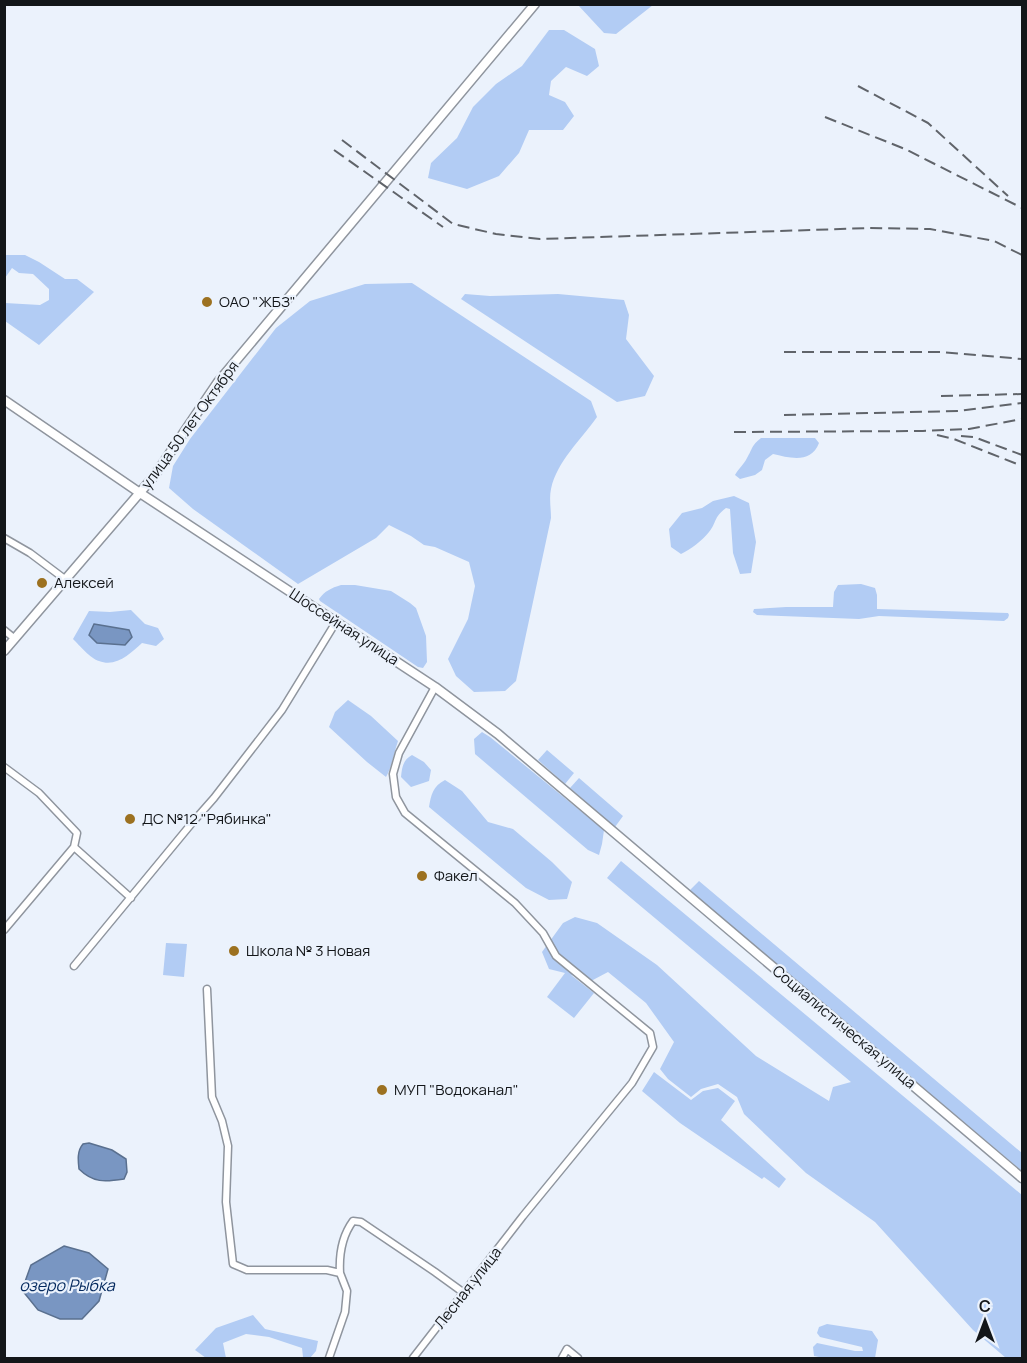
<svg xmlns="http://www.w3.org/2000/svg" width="1027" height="1363" viewBox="0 0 1027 1363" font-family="Manrope,sans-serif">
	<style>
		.green { fill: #b2ccf4 }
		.water { fill: #7996c2; stroke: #5a708f; stroke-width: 1.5 }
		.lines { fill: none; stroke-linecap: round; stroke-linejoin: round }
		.street-casing { stroke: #8f959e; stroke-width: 9 }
		.secondary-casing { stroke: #8f959e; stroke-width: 11 }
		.street { stroke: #fff; stroke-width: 6 }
		.secondary { stroke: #fff; stroke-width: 8 }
		.rail { stroke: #60646a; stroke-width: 2; stroke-dasharray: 12 6; stroke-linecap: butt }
		.poi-dot { fill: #9c7120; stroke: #ebf2fc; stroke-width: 2 }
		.labels { text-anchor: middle; stroke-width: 4.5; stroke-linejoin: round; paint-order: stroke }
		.poi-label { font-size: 15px; fill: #131619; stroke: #ebf2fc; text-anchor: start }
		.street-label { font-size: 15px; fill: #131619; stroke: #ebf2fc }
		.water-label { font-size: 16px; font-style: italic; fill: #04295e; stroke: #ebf2fc }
	</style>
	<rect width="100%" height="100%" fill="#ebf2fc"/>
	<!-- green -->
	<path class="green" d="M578,5H653L616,34L604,33Z
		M549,30H564L595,49L599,66L587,76L566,67L551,81L549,95L565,102L574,116L563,130H529L519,153L499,176L467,189L428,178L431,163L457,138L473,107L496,84L522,66Z
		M5,255H25L39,262L65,279H77L94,292L39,345L5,321V303L40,305L49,300V289L33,274L19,273L12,268L5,278Z
		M412,283L591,401L597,417C581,440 557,461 551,489C549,498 551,509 551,518L516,681L505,691L474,692L456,676L448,659L468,619L475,586L469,562L435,547L424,545L411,536L389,525L376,538L298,584L193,509L169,488L173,466L190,439L276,328L310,301L365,284Z
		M465,294L490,296L558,294L624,300L629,315L626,339L654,376L645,396L617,402L461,299Z
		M761,438H815L819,443C811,464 790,458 773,454L765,460L762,470L755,475L740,479L735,475C739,468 744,464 747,458C753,448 751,446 761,438Z
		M734,496L749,503L756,542L751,573L740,574L733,553L730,509L726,508C713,518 717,522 709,532C702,541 691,549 681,554L671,547L669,529L682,513L702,508L713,501Z
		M861,584L875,588L877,595V609L1008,613L1009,615L1008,618L1004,621L879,616L859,619L757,615L753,612L754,609L786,607H833L834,592L838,585Z
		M341,585H355L391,591L410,603L416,608L426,636L427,662L423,668L418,667L320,601L319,599C325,591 331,588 341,585Z
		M131,610L145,624L158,628L164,639L156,646L142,643C131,653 116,668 99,661C91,659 79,645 73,639L89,611L110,612Z
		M348,700L371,716L398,741C394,752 392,767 386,777L367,762L329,727L335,712Z
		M482,732L490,737L604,830L602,844L599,855L588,850L475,754L474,739Z
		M547,750L574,773L565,784L538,760Z
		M412,755L424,762L431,770L429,781L411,787L401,777C402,767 403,760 412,755Z
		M579,778L623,816L615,827L570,788Z
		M445,780L462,791L488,822L513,829L552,862L572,882L567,899L549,900L526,888L429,807C431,795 433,786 445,780Z
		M621,861L1022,1195V1358H1006L973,1330L875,1222L806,1173L744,1114L737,1097L718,1084L701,1089L691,1097L668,1079L660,1069L674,1042L646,1003L608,972L591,981L571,975L594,993L574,1018L547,997L565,973L549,969L542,952L563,923L575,917L597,923L657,965L756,1056L829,1101L833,1087L851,1082L607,878Z
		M699,881L1022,1153V1171L689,891Z
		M166,943L187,944L184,977L163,975Z
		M654,1072L691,1100L703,1091L718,1088L735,1101L721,1120L786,1179L779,1188L764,1177L762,1179L680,1123L642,1091Z
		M253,1315L265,1329L318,1341L316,1351L310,1358H305L303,1357L302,1348L269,1337L246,1334L223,1343L226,1358H206L195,1350L216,1328Z
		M827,1324L872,1331L878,1340L875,1358H824L814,1356L813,1347L817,1343L855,1351H863L862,1347L820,1337L817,1333L819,1327Z"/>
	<!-- water -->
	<path class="water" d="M94,624L129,630L132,637L125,645L97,643L89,635Z
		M89,1143L112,1150L126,1159L127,1172L124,1179C105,1182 93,1183 79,1169C78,1160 77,1151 83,1144Z
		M64,1246L89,1253L108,1269L99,1301L82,1319H60L38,1310L22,1290L31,1265Z"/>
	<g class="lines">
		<defs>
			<path id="street" d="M4,538L30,553L66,580
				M4,630L15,639
				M4,767L39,793L77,833L74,847L4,930
				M74,847L131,898
				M74,966L192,823L214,798L282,710L336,622
				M207,989L212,1097L222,1121L228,1146L226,1202L233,1264L247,1270H327L340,1273L347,1291L345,1312L329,1358
				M340,1273C339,1255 342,1236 353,1221L361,1222L435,1272L464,1293
				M413,1358L523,1216L632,1083L653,1047L650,1033L556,956L543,933L515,903L405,813L396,797L393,774L399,753L435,687
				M562,1358L567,1349L578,1358"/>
			<path id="secondary" d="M4,400L140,493L435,687L498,734L1022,1178
				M4,651L155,475L218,382L535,4"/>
		</defs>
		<!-- street casing -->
		<use href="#street" class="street-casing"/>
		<!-- secondary casing -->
		<use href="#secondary" class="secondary-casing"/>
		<!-- street -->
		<use href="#street" class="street"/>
		<!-- secondary -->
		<use href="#secondary" class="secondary"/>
		<!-- rail -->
		<path class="rail" d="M858,86L928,123L1008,196
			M825,117L905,149L1022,208
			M342,140L453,224L496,234L540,239L870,228L930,229L994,241L1022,255
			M334,150L443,227
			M784,352H941L1022,359
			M941,396L1022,394
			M784,415L958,411L1022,403
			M734,432L923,431L969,429L1022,419
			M937,435L954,439L1022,466
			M961,436L974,437L1022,455"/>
	</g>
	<!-- markers -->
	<g class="poi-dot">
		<circle cx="207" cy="302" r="6"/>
		<circle cx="42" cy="583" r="6"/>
		<circle cx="130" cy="819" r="6"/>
		<circle cx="422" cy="876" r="6"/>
		<circle cx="234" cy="951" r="6"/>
		<circle cx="382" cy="1090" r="6"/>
	</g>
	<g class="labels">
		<!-- poi labels -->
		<g class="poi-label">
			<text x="219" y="307">ОАО "ЖБЗ"</text>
			<text x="54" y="588">Алексей</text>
			<text x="142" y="824">ДС №12 "Рябинка"</text>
			<text x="434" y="881">Факел</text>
			<text x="246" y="956">Школа № 3 Новая</text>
			<text x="394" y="1095">МУП "Водоканал"</text>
		</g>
		<!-- street labels -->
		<g class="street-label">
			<text transform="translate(190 425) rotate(-54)" y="5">улица 50 лет Октября</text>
			<text transform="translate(344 627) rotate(33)" y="5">Шоссейная улица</text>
			<text transform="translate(844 1027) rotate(40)" y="5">Социалистическая улица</text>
			<text transform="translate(468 1288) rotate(-52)" y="5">Лесная улица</text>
		</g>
		<!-- water labels -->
		<g class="water-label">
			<text x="67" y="1291">озеро Рыбка</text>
		</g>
	</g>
	<!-- border -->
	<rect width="1027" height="1363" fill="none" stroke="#131619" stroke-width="12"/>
	<!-- north arrow -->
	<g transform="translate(985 1321)" stroke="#ebf2fc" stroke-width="4.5" paint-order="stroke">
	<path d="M0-4.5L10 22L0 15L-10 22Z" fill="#131619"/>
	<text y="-9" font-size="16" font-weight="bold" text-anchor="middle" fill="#131619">С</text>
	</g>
</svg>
